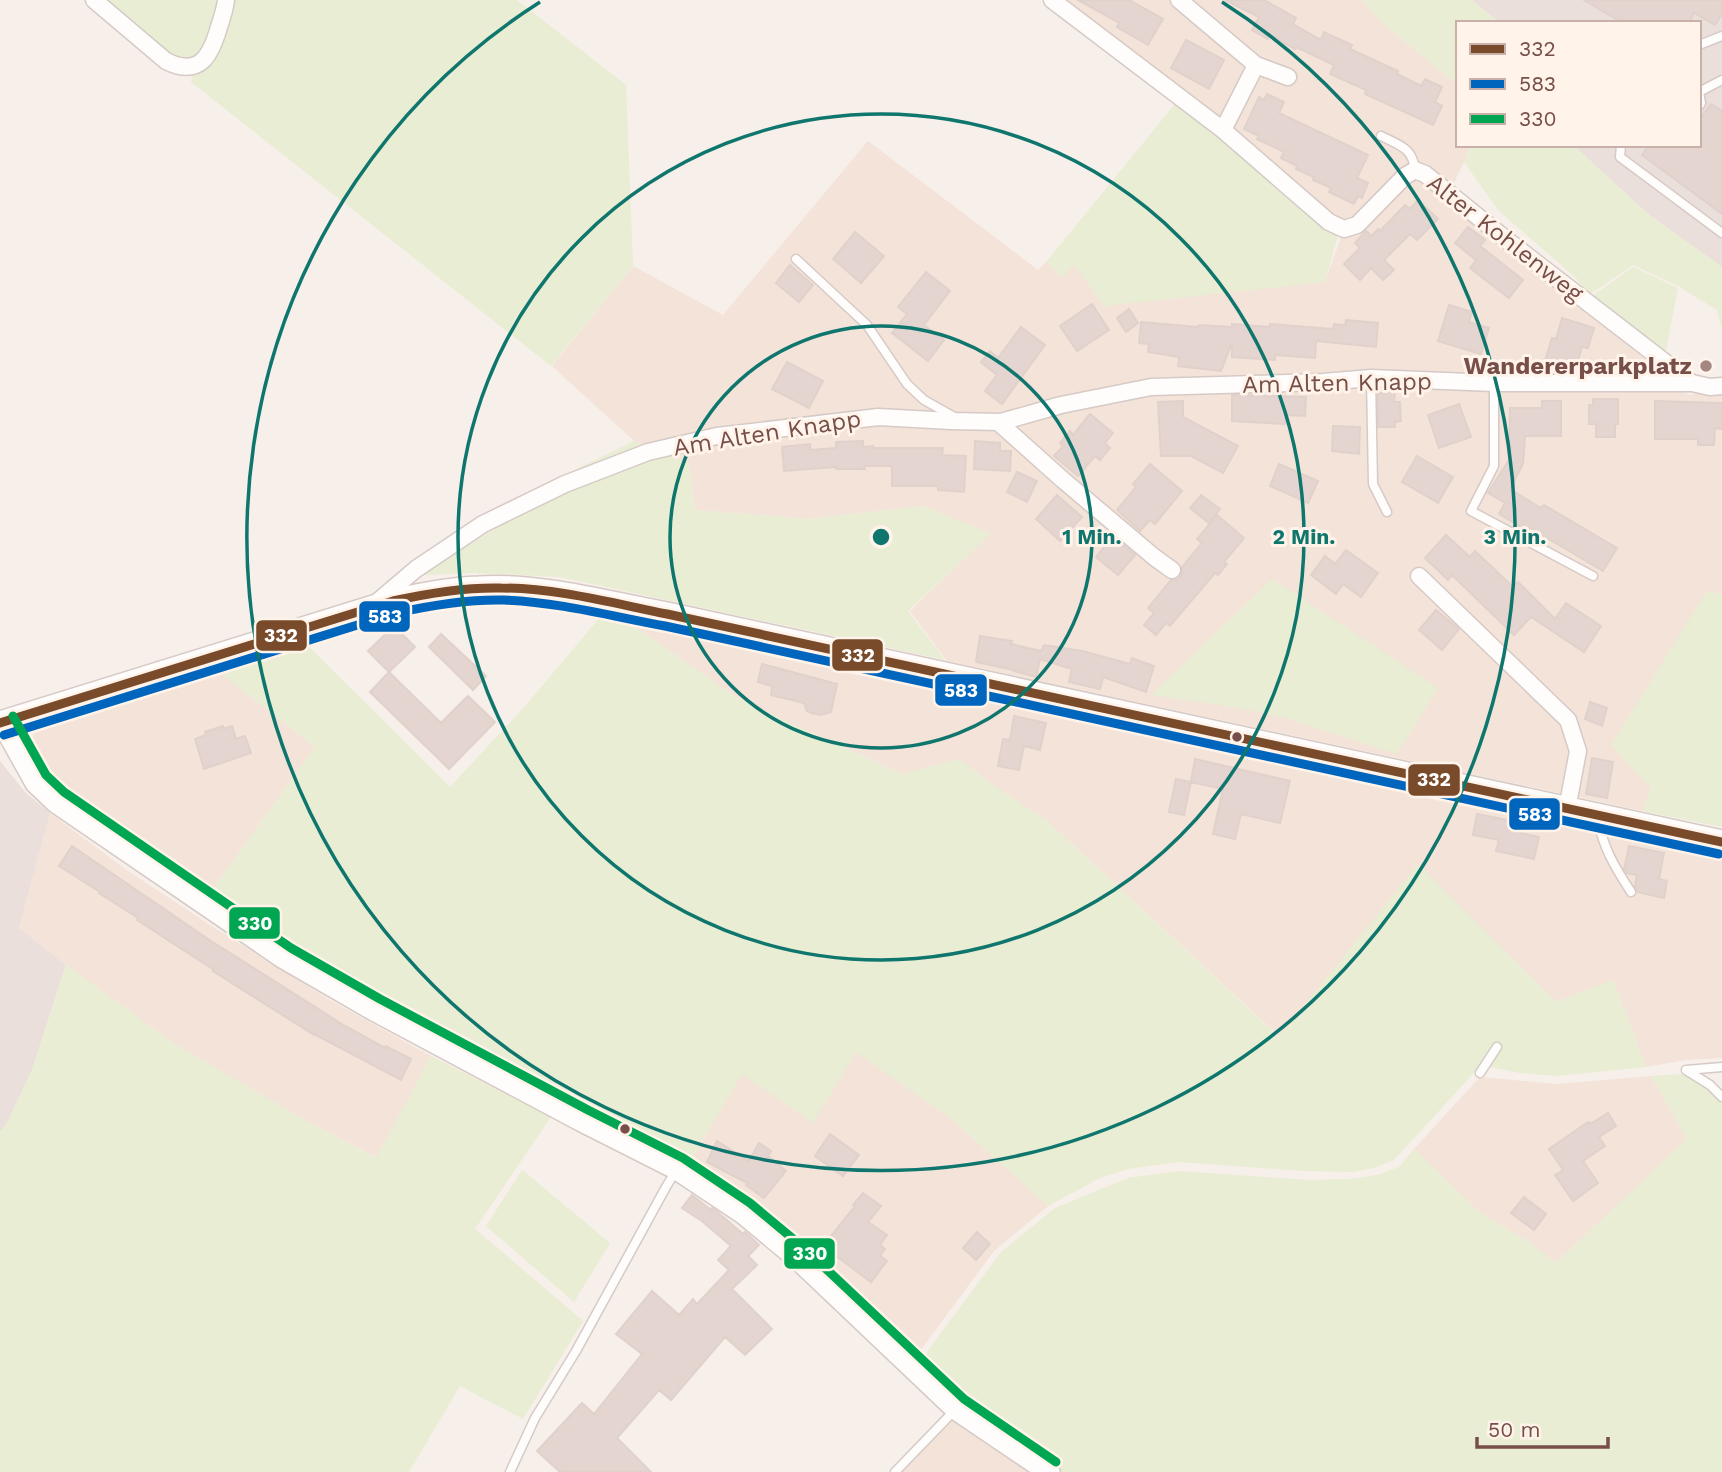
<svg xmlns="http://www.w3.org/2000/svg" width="1722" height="1472" viewBox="0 0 1722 1472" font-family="'Work Sans',sans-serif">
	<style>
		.residential { fill: #f3e3d9 }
		.industrial { fill: #eadfda }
		.green { fill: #e8edd3 }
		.building { fill: #e4d5d0; stroke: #e0d1cb; stroke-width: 2 }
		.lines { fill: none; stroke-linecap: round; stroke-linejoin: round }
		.service-casing { stroke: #d6cac6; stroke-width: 11 }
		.minor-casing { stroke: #d6cac6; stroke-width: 19 }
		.tertiary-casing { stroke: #d6cac6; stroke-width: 24 }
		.secondary-casing { stroke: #d7cac6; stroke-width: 26 }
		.service { stroke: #fefdfc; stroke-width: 8 }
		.minor { stroke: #fefdfc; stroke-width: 16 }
		.tertiary { stroke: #fefdfc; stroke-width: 21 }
		.secondary { stroke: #fefdfc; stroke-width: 23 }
		.bus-1-casing { stroke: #fff3ea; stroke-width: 14 }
		.bus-2-casing { stroke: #fff3ea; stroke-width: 14 }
		.bus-3-casing { stroke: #fff3ea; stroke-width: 14 }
		.bus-1 { stroke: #7a4b2a; stroke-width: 9 }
		.bus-2 { stroke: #0065bd; stroke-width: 9 }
		.bus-3 { stroke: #00a651; stroke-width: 9 }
		.ring { fill: none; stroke: #0f766e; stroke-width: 3.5 }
		.poi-dot { fill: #a48780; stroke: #fff3ea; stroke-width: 2.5 }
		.bus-dot { fill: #774f48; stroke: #fff3ea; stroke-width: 2.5 }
		.labels { text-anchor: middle; stroke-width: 6; stroke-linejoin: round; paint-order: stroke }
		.street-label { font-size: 24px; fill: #774f48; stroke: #fff3ea }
		.poi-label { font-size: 24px; font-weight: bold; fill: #774f48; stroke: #fff3ea; text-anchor: end }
		.centre { fill: #0f766e; stroke: #fff3ea; stroke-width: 3.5 }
		.ring-label { font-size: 21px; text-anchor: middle; font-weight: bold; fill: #0f766e; stroke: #fff3ea; stroke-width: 6; stroke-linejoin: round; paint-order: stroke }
		.line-badge { stroke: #fff3ea; stroke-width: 2.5 }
		.badge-label { font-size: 19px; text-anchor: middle; font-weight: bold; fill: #fff }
	</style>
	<rect width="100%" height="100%" fill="#f7efe9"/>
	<!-- residential -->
	<path class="residential" d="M1055,0H1362L1379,20L1458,85V145H1470L1464,162L1446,199L1689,395L1722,386V595L1707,591L1651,788L1643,811L947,661L910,611L990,534L924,506L808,519L695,510L689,464L634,441L552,366L633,266L723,315L868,141L1038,270L1047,261L1061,277L1074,265L1325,282L1344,229Z
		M629,623L738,644L987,696L1091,716L1373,779L1488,802L1657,841L1722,853V1058L1685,1060L1646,1067L1613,981L1556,1002L1418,865L1280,1037L1045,819L1000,790L959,759L903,774L790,723L736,697Z
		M214,668L315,747L208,896L53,789L29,755L35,729L50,718Z
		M50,813L128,871L210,925L328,999L431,1056L377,1158L301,1118L176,1045L66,965L19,928Z
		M856,1051L954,1121L1048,1206L994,1251L914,1359L687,1167L742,1073Z
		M1651,1076L1687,1139L1556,1263L1527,1241L1479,1212L1414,1149L1480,1077L1557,1084Z
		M947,1410L1037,1472H888Z"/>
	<!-- industrial -->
	<path class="industrial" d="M1472,0H1722V267L1648,214L1573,145H1699V23H1500Z
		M0,761L25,792L50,813L19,928L66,965L32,1070L6,1125L0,1132Z"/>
	<!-- green -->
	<path class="green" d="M97,0H517L626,85L633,266L551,366L191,82L195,64L171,63Z
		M1362,0H1472L1500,23H1458V85L1379,20Z
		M1179,99L1339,232L1325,282L1104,306L1075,265L1061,277L1047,261Z
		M1470,145H1573L1648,214L1722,267V330L1717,310L1678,286L1633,265L1589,295L1577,279L1498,210L1464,162Z
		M1633,267L1678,288L1666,350H1659L1591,297Z
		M634,441L689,464L695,510L808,519L924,506L991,534L908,611L945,660L560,577L474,573L423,575L427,570L476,541L507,520L552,481Z
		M1272,579L1438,688L1397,754L1283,717L1232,707L1151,695Z
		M1707,591L1722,595V827L1643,811L1651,788L1611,745Z
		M601,616L629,623L736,697L790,723L902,774L959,759L1000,790L1045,819L1279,1037L1418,864L1556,1002L1613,980L1646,1067L1556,1076L1520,1073L1481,1065L1394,1160L1374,1168L1353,1172L1305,1171L1179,1162L1128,1169L1100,1178L1048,1206L954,1121L856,1052L813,1123L742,1074L687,1166L394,1010L285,948L208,896L315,747L214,668L303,641L450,787L527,704Z
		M66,965L176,1045L301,1118L376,1158L431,1056L551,1117L475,1229L583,1321L523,1419L460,1386L409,1472H0V1132L6,1125L32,1070Z
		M1684,1074L1707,1089L1722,1103V1472H1061L982,1416L923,1369L922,1361L929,1349L1001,1252L1055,1208L1128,1178L1179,1171L1308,1180L1351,1179L1378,1175L1399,1167L1414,1149L1479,1212L1527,1241L1556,1263L1687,1139L1651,1076Z
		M522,1170L610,1243L574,1302L486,1226Z"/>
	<!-- building -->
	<path class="building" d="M1078,0H1129L1163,19L1148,45L1117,27L1119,23Z
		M1225,0H1264L1296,18L1293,24L1321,40L1324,32L1352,45L1350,49L1398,71L1397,74L1421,86L1425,79L1442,87L1435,102L1442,106L1433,125L1365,94L1366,90L1330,74L1334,65L1296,47L1295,49L1270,35L1268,39L1252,30L1259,17Z
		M1584,0H1722V14L1715,25L1694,13L1689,23H1623Z
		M1186,40L1224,60L1209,89L1171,68Z
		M1267,94L1284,102L1279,113L1368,155L1357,178L1368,183L1362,198L1358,196L1354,204L1329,192L1331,188L1313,180L1314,177L1296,169L1297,166L1281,158L1284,152L1257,139L1259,136L1244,129L1259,97L1264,100Z
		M1711,104L1722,111V214L1642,155L1649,145H1699V120Z
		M1418,200L1438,219L1417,240L1410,234L1384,260L1394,270L1383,280L1371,268L1360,280L1344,264L1360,248L1355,243L1366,231L1372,236L1378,229L1380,231L1405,205L1410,209Z
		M1468,227L1485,240L1480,246L1523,280L1509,298L1470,268L1476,260L1455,243Z
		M855,232L884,256L861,283L833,259Z
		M790,265L813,285L799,302L776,283Z
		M926,272L950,291L924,325L944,340L928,361L892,333L907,314L898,307Z
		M1092,304L1109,330L1077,351L1060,326Z
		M1449,305L1472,312L1469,322L1489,328L1481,354L1438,341Z
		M1129,309L1138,323L1126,332L1117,318Z
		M1562,318L1594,328L1588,348L1582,347L1577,364L1568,361L1566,370L1544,364L1552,338L1556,339Z
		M1346,320L1378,323L1376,347L1316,341L1315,358L1275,355V360L1232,357V343L1221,371L1178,366L1179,357L1148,352L1149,344L1139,343L1141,322L1198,327L1199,325L1232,327V324L1270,327V324L1333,329L1334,324L1345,325Z
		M1021,327L1045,345L1002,404L985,391L997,375L981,362L990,351L998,358Z
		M787,362L823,381L809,408L772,389Z
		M1395,392L1394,402H1400L1401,421L1395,422V427H1378V393Z
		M1232,395L1306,397L1305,416L1285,415V424L1232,421Z
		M1593,399H1618V424H1615V437H1596V424H1589V405H1593Z
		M1183,401V417L1238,446L1223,473L1191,456H1161L1158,402Z
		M1542,401H1561V436H1525L1523,464L1510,489L1541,508L1544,505L1617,548L1603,571L1530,528L1528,531L1499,514L1505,503L1488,493L1509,460L1510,408H1542Z
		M1655,401L1722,403V429L1715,428L1714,445H1698V439H1655Z
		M1459,404L1471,437L1439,448L1428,415Z
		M1090,414L1113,433L1105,443L1110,448L1100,460L1095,456L1078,476L1054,456L1063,446L1060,443L1070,431L1073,435Z
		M1333,426L1360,427L1359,454L1332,451Z
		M863,441V447L873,446V448H943L942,455L966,456L964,492L938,490V486H892V466H864L865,469H836V467L784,471L782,447L810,444V450L836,448V442Z
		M975,441L1000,443V451H1011L1010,471L974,469Z
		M1417,456L1453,477L1438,503L1402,482Z
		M1150,464L1182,491L1155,524L1150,520L1140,531L1117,510L1136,487L1133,484Z
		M1279,464L1318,481L1308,503L1270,486Z
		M1017,472L1037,481L1027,502L1007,492Z
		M1057,495L1082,517L1060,541L1036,519Z
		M1201,495L1220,509L1209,523L1190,508Z
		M1217,515L1244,538L1224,562L1227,564L1218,575L1215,573L1170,626L1166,623L1156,635L1144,625L1154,613L1148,608L1171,580H1176L1180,577L1182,572V567L1202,543L1197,539Z
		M1446,535L1470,557L1475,551L1513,587L1518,582L1555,619L1566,603L1601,626L1584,652L1531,617L1514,635L1452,575L1448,580L1425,558Z
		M1113,536L1135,555L1118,575L1096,557Z
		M1346,550L1378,573L1361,597L1343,584L1336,594L1311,575L1325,556L1335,564Z
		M1436,610L1459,629L1442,650L1419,630Z
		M394,626L415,647L389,672L368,651Z
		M441,634L486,676L473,690L429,647Z
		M980,636L1012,641L1011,644L1041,651L1044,645L1082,651L1130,664L1132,658L1154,666L1146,692L1103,677L1100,689L1069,682L1072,669L1040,659L1036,677L1014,671V670L976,662Z
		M762,664L837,684L831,712L821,715L811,713L807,711L804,703L771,695L772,686L758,682Z
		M389,672L441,723L468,696L495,722L449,769L370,692Z
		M1590,702L1607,708L1602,726L1585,719Z
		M1014,716L1046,723L1040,750L1024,746L1019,770L998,766L1003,739L1010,740Z
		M223,726L224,729L232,726L236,739L245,736L251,753L204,769L195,739L206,735L205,732Z
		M1592,758L1613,762L1607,798L1586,794Z
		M1195,759L1290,781L1280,823L1241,814L1235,839L1213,834L1223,789L1191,782Z
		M1176,779L1191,782L1184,815L1169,812Z
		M1477,814L1523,823L1521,833L1539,837L1534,859L1496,851L1499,840L1473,835Z
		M72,846L211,941L345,1026L385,1048L386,1046L411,1059L401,1080L314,1034V1035L213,971L214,970L137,920L138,918L99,893L100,892L59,866Z
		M1629,846L1664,853L1659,879L1667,881L1664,898L1637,892L1635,886L1637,875L1627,873L1624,869Z
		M1608,1113L1616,1126L1599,1137L1605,1146L1583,1161L1598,1183L1573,1201L1555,1175L1563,1170L1549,1149L1588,1122L1590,1124Z
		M830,1134L859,1155L843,1176L815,1156Z
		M717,1141L749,1161L759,1143L771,1151L768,1156L786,1171L764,1198L746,1185L747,1183L707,1162Z
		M863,1193L881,1206L868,1222L887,1235L880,1245L885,1249L880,1256L887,1261L871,1282L823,1246L855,1206L853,1205Z
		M692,1195L711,1210L712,1208L714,1209L743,1234L745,1232L759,1245L748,1256L757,1265L732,1289L772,1329L745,1355L725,1337L671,1400L659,1390L617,1438L651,1472H560L537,1451L582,1403L594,1414L642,1354L616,1334L652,1291L679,1315L693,1299L697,1304L729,1270L718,1260L731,1246L702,1221L682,1208Z
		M1524,1197L1546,1214L1534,1230L1511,1213Z
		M977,1232L990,1244L976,1260L963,1248Z"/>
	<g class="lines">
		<defs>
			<path id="service" d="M1699,45L1722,36
				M1699,92L1722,80
				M1699,92L1701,103L1699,106
				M1381,136C1399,145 1413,148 1415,170
				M1621,145L1620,157L1722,233
				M796,259L867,325L907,384L924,400L956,418
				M1371,378L1373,484L1387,512
				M1494,383V466L1471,511L1593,576
				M1597,818C1604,849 1614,866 1631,892
				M1686,1070L1710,1085L1722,1097
				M1686,1070L1722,1067
				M1480,1073L1497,1047
				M510,1472L535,1418L576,1351L666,1187L677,1169
				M895,1472L954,1411"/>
			<path id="minor" d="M94,0L166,61C200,78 211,55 219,27C222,18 225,9 226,0
				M1052,0L1223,130L1329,222L1344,229L1357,225L1405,176L1415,170L1425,174L1508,241L1692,383
				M1179,0L1256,65L1288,77
				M1223,130L1256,65
				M998,422L1063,480L1154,557L1172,570
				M1419,576L1568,720L1578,751L1567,809
				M376,603L416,569L483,524L565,484L648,452L717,436L878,417L951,421L1001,422L1061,405L1151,387L1323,382L1371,378L1494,383H1692L1710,387L1722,386"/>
			<path id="tertiary" d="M2,722L36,783L56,802L284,958L374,1010L582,1121L677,1169L743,1213L796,1257L956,1409L1049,1472"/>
			<path id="secondary" d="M0,723L393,601C421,595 449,589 479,588C539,584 607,603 667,614L1722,842"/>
		</defs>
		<!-- service casing -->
		<use href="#service" class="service-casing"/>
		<!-- minor casing -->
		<use href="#minor" class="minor-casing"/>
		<!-- tertiary casing -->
		<use href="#tertiary" class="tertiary-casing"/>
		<!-- secondary casing -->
		<use href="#secondary" class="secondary-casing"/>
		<!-- service -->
		<use href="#service" class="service"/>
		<!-- minor -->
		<use href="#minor" class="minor"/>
		<!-- tertiary -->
		<use href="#tertiary" class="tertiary"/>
		<!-- secondary -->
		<use href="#secondary" class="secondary"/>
		<defs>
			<path id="bus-1" d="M0,723L393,601C429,593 464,587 501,588C557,588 612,603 667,614L1722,842"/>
			<path id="bus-2" d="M4,735L396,613C432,605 467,599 504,600C558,602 611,616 665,626L1719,854"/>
			<path id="bus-3" d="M13,716L46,775L64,792L291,948L380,999L588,1110L683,1158L750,1203L804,1248L964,1399L1056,1462"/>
		</defs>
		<!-- bus-1 casing -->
		<use href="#bus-1" class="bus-1-casing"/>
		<!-- bus-2 casing -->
		<use href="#bus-2" class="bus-2-casing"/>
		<!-- bus-3 casing -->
		<use href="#bus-3" class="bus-3-casing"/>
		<!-- bus-1 -->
		<use href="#bus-1" class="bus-1"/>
		<!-- bus-2 -->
		<use href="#bus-2" class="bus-2"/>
		<!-- bus-3 -->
		<use href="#bus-3" class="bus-3"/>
	</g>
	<!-- distance rings -->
	<g class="ring">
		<circle cx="881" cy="537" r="211"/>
		<circle cx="881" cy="537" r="423"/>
		<path d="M1222 2A634 634 0 1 1 540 2"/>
	</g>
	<!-- markers -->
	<circle class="poi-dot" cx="1706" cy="366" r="7"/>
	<g class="bus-dot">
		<circle cx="1237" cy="737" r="6"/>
		<circle cx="625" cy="1129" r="6"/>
	</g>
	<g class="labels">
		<!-- street labels -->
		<g class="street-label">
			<text transform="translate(1505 238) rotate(38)" y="8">Alter Kohlenweg</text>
			<text transform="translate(1337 383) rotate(-1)" y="8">Am Alten Knapp</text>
			<text transform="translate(767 433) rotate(-9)" y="8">Am Alten Knapp</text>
		</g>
		<!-- poi labels -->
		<g class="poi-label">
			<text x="1692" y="374">Wandererparkplatz</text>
		</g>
	</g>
	<circle cx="881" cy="537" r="10" class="centre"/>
	<g class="ring-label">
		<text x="1092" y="544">1 Min.</text>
		<text x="1304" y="544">2 Min.</text>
		<text x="1515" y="544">3 Min.</text>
	</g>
	<g class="line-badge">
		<rect x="358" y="600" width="53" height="33" rx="7" fill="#0065bd"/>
		<rect x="255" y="619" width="53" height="33" rx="7" fill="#7a4b2a"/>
		<rect x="831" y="638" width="53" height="34" rx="7" fill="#7a4b2a"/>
		<rect x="934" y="673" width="54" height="34" rx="7" fill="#0065bd"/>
		<rect x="1407" y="763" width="54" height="34" rx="7" fill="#7a4b2a"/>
		<rect x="1508" y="797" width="53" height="34" rx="7" fill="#0065bd"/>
		<rect x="228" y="906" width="53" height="34" rx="7" fill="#00a651"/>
		<rect x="783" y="1237" width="53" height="33" rx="7" fill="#00a651"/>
	</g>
	<g class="badge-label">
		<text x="385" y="623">583</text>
		<text x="281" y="642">332</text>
		<text x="858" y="662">332</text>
		<text x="961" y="697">583</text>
		<text x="1434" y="786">332</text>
		<text x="1535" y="821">583</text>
		<text x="255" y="930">330</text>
		<text x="810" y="1260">330</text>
	</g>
	<!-- legend -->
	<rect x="1456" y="21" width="245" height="126" fill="#fff3ea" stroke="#c9b1a9" stroke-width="2"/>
	<rect x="1470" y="44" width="35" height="10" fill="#7a4b2a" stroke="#c9b1a9" stroke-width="2"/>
	<text x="1519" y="56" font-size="21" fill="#774f48">332</text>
	<rect x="1470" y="79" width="35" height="10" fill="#0065bd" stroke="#c9b1a9" stroke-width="2"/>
	<text x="1519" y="91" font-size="21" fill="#774f48">583</text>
	<rect x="1470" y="114" width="35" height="10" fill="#00a651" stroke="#c9b1a9" stroke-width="2"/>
	<text x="1519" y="126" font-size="21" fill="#774f48">330</text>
	<!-- scale -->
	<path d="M1477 1437v10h131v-10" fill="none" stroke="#774f48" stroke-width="3.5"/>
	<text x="1488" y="1437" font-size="21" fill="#774f48" stroke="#fff3ea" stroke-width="5" paint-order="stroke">50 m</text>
</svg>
